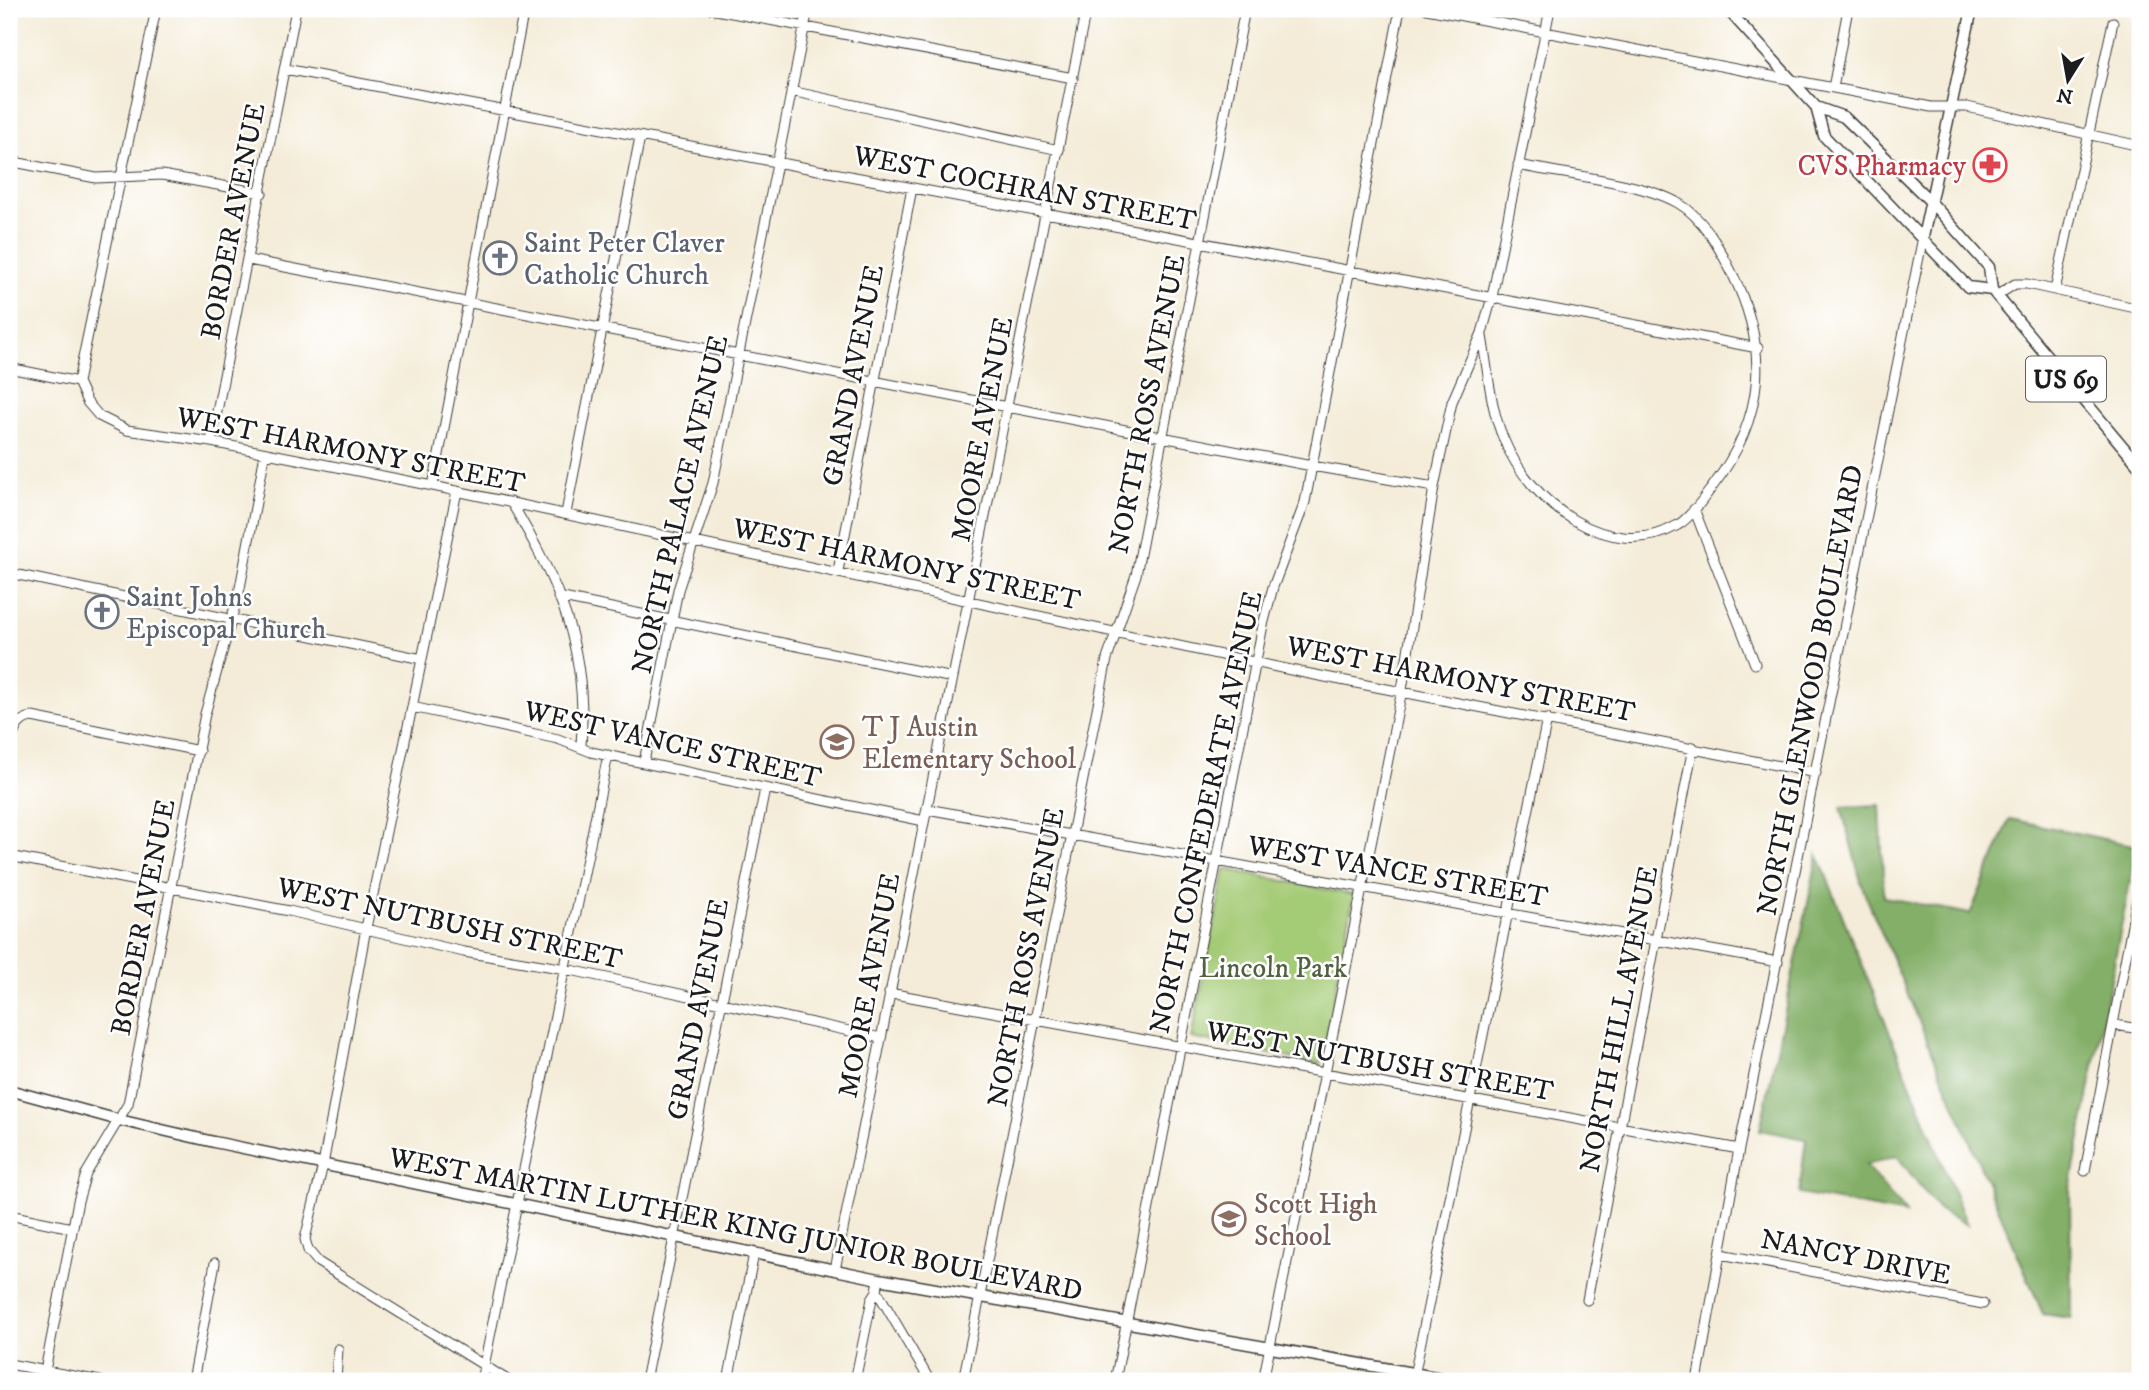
<svg xmlns="http://www.w3.org/2000/svg" width="2149" height="1390" viewBox="0 0 2149 1390" font-family="'IM FELL DW Pica',serif">
	<style>
		.green { fill: #a4cb76; stroke: #607449; stroke-width: 2 }
		.forest { fill: #83af67; stroke: #506642; stroke-width: 2 }
		.lines { fill: none; stroke-linecap: round; stroke-linejoin: round }
		.minor-casing { stroke: #3c3b38; stroke-width: 11 }
		.major-casing { stroke: #3c3b38; stroke-width: 13 }
		.minor { stroke: #fff; stroke-width: 9 }
		.major { stroke: #fff; stroke-width: 10 }
		.labels { text-anchor: middle; stroke-width: 5; stroke-linejoin: round; paint-order: stroke }
		.shield { fill: #fff; stroke: #606060; stroke-width: 2 }
		.shield-label { font-size: 26px; font-weight: bold; fill: #1c1c1c }
		.health-label { font-size: 28px; fill: #be3a42; stroke: #fff; text-anchor: end }
		.street-label { font-size: 28px; fill: #1c1c1c; stroke: #fff }
		.worship-label { font-size: 28px; fill: #5b616d; stroke: #fff; text-anchor: start }
		.education-label { font-size: 28px; fill: #785e54; stroke: #fff; text-anchor: start }
		.park-label { font-size: 28px; fill: #526240; stroke: #fff }
	</style>
	<rect width="100%" height="100%" fill="#fff"/>
	<filter id="ink" filterUnits="userSpaceOnUse"><feTurbulence type="fractalNoise" baseFrequency=".0143" numOctaves="2"/><feDisplacementMap in="SourceGraphic" scale="14" xChannelSelector="R" yChannelSelector="G"/><feConvolveMatrix kernelMatrix="1 2 1 2 8 2 1 2 1" color-interpolation-filters="sRGB"/></filter>
	<filter id="wash" filterUnits="userSpaceOnUse"><feTurbulence type="fractalNoise" baseFrequency=".00686" numOctaves="4" result="noise"/><feDisplacementMap in="SourceGraphic" scale="28" xChannelSelector="R" yChannelSelector="G"/><feGaussianBlur stdDeviation="1.57" result="paint"/><feColorMatrix in="noise" values="0 0 0 0 0 0 0 0 0 0 0 0 0 0 0 0 0 1.4 0 .05"/><feComposite in="paint" operator="in"/></filter>
	<g filter="url(#wash)">
		<rect width="100%" height="100%" fill="#f4ecd8"/>
		<!-- green -->
		<path class="green" d="M1225,869L1354,895L1321,1064L1191,1038Z"/>
		<!-- forest -->
		<path class="forest" d="M1880,805L1884,897L1970,914L2010,819L2137,846L2070,1189L2071,1318L2043,1314L1863,889L1841,807Z
			M1818,855L1967,1225L1937,1208L1897,1156L1866,1165L1906,1214L1799,1194L1806,1139L1760,1130Z"/>
	</g>
	<g filter="url(#ink)">
		<g class="lines">
			<defs>
				<path id="minor" d="M711,9L1073,78
					M1427,9L1931,107H1967L2140,146
					M285,69L1758,348
					M1833,88L1848,9
					M791,91L1059,150
					M9,161L96,178L162,175L262,193
					M249,260L1312,466L1434,487
					M2055,290L2113,22
					M1996,296L2015,284H2027L2140,309
					M1482,336C1488,370 1490,408 1504,440C1529,501 1609,565 1678,525C1691,517 1703,499 1713,486C1765,418 1770,349 1732,273C1720,249 1703,217 1678,203C1642,182 1561,174 1518,165
					M9,368L78,382
					M78,382L87,402L99,416L127,430L211,442L433,486L1305,673L1816,773
					M78,382L156,9
					M211,442L296,9
					M433,486L524,9
					M457,491L366,928L323,1165L305,1239L308,1250L318,1262L509,1381
					M511,502C560,585 588,648 581,746
					M1694,509L1755,664
					M566,513L640,137
					M838,571L912,188
					M9,573L422,659
					M558,597L953,678
					M412,707L558,739L591,752L924,821
					M9,753C12,739 14,719 32,717L199,751
					M644,762L678,590L713,483L808,9
					M927,809L1778,962
					M9,856L289,911L464,952L566,969L881,1038
					M889,993L1739,1149
					M2115,1025L2140,1029
					M2085,1171L2140,883
					M9,1215L72,1228
					M1721,1254L1983,1304
					M835,1270L1086,9
					M879,1279L877,1291L930,1381
					M1587,1300L1693,747
					M9,1364L100,1381
					M43,1381L78,1201L86,1174L128,1104L205,714L240,588L265,454
					M193,1381L215,1263
					M336,1381L338,1349
					M481,1381L608,755
					M645,1381L765,789
					M728,1381L754,1254
					M855,1381L872,1299L877,1291
					M963,1381L1107,659L1136,575L1245,9
					M1115,1381L1263,625L1273,587L1305,502L1400,9
					M1263,1381L1402,690L1434,487L1452,402L1482,333L1492,297L1550,9
					M1413,1381L1547,719
					M1697,1381L1739,1149L1923,237"/>
				<path id="major" d="M1727,9L1816,107L1844,117L1930,201L1989,267L1992,290L2140,467
					M1816,107L1824,136L1968,287L1992,290
					M1923,237L1972,9
					M9,1090L119,1120L214,1142L879,1279L1458,1381"/>
			</defs>
			<!-- minor casing -->
			<use href="#minor" class="minor-casing"/>
			<!-- major casing -->
			<use href="#major" class="major-casing"/>
			<!-- minor -->
			<use href="#minor" class="minor"/>
			<!-- major -->
			<use href="#major" class="major"/>
		</g>
	</g>
	<!-- icons -->
	<defs>
		<symbol id="pharmacy-ring" viewBox="-11 -11 22 22"><circle r="9.5" fill="#fff" stroke="#e0444e" stroke-width="1.5"/><path d="M-2-6h4v4h4v4h-4v4h-4v-4h-4v-4h4Z" fill="#e0444e"/></symbol>
		<symbol id="church-ring" viewBox="-11 -11 22 22"><circle r="9.5" fill="#fff" stroke="#6b7280" stroke-width="1.5"/><path d="M-1.2-6h2.4v3.5h3.3v2.4h-3.3V6h-2.4V-.1h-3.3v-2.4h3.3Z" fill="#6b7280"/></symbol>
		<symbol id="school-ring" viewBox="-11 -11 22 22"><circle r="9.5" fill="#fff" stroke="#8d6e63" stroke-width="1.5"/><path d="M0-5L7-2L0 1L-7-2ZM-4 1L0 2.5L4 1V4Q0 6-4 4Z" fill="#8d6e63"/></symbol>
	</defs>
	<g fill-rule="evenodd">
		<use href="#pharmacy-ring" x="1971" y="146" width="38" height="38"/>
		<use href="#church-ring" x="481" y="239" width="38" height="38"/>
		<use href="#church-ring" x="83" y="593" width="38" height="38"/>
		<use href="#school-ring" x="818" y="723" width="38" height="38"/>
		<use href="#school-ring" x="1210" y="1200" width="38" height="38"/>
	</g>
	<g class="labels">
		<!-- shield labels -->
		<rect class="shield" x="2026" y="356.5" width="80" height="45" rx="5"/>
		<g class="shield-label">
			<text x="2066" y="388">US 69</text>
		</g>
		<!-- health labels -->
		<g class="health-label">
			<text x="1966" y="175">CVS Pharmacy</text>
		</g>
		<!-- street labels -->
		<g class="street-label">
			<text transform="translate(1025 187) rotate(11)" y="10">WEST COCHRAN STREET</text>
			<text transform="translate(232 221) rotate(-79)" y="10">BORDER AVENUE</text>
			<text transform="translate(852 375) rotate(-79)" y="10">GRAND AVENUE</text>
			<text transform="translate(1146 404) rotate(-79)" y="10">NORTH ROSS AVENUE</text>
			<text transform="translate(981 429) rotate(-79)" y="10">MOORE AVENUE</text>
			<text transform="translate(351 449) rotate(11)" y="10">WEST HARMONY STREET</text>
			<text transform="translate(679 504) rotate(-77)" y="10">NORTH PALACE AVENUE</text>
			<text transform="translate(907 563) rotate(12)" y="10">WEST HARMONY STREET</text>
			<text transform="translate(1461 678) rotate(11)" y="10">WEST HARMONY STREET</text>
			<text transform="translate(1809 690) rotate(-79)" y="10">NORTH GLENWOOD BOULEVARD</text>
			<text transform="translate(673 743) rotate(13)" y="10">WEST VANCE STREET</text>
			<text transform="translate(1205 812) rotate(-78)" y="10">NORTH CONFEDERATE AVENUE</text>
			<text transform="translate(1398 870) rotate(10)" y="10">WEST VANCE STREET</text>
			<text transform="translate(142 917) rotate(-79)" y="10">BORDER AVENUE</text>
			<text transform="translate(450 922) rotate(12)" y="10">WEST NUTBUSH STREET</text>
			<text transform="translate(1025 957) rotate(-79)" y="10">NORTH ROSS AVENUE</text>
			<text transform="translate(868 985) rotate(-79)" y="10">MOORE AVENUE</text>
			<text transform="translate(697 1009) rotate(-79)" y="10">GRAND AVENUE</text>
			<text transform="translate(1618 1019) rotate(-79)" y="10">NORTH HILL AVENUE</text>
			<text transform="translate(1380 1060) rotate(10)" y="10">WEST NUTBUSH STREET</text>
			<text transform="translate(736 1223) rotate(11)" y="10">WEST MARTIN LUTHER KING JUNIOR BOULEVARD</text>
			<text transform="translate(1856 1256) rotate(11)" y="10">NANCY DRIVE</text>
		</g>
		<!-- worship labels -->
		<g class="worship-label">
			<text x="524" y="252">Saint Peter Claver<tspan x="524" dy="32">Catholic Church</tspan></text>
			<text x="126" y="606">Saint Johns<tspan x="126" dy="32">Episcopal Church</tspan></text>
		</g>
		<!-- education labels -->
		<g class="education-label">
			<text x="862" y="736">T J Austin<tspan x="862" dy="32">Elementary School</tspan></text>
			<text x="1254" y="1213">Scott High<tspan x="1254" dy="32">School</tspan></text>
		</g>
		<!-- park labels -->
		<g class="park-label">
			<text x="1273" y="977">Lincoln Park</text>
		</g>
	</g>
	<!-- margin -->
	<rect width="2149" height="1390" fill="none" stroke="#fff" stroke-width="35"/>
	<!-- north arrow -->
	<g transform="translate(2068 80) rotate(191)" stroke="#ffffff" stroke-width="5" paint-order="stroke">
	<path d="M0-5L12 26L0 18L-12 26Z" fill="#1c1c1c"/>
	<text y="-10" font-size="19" font-weight="bold" text-anchor="middle" fill="#1c1c1c">N</text>
	</g>
</svg>
